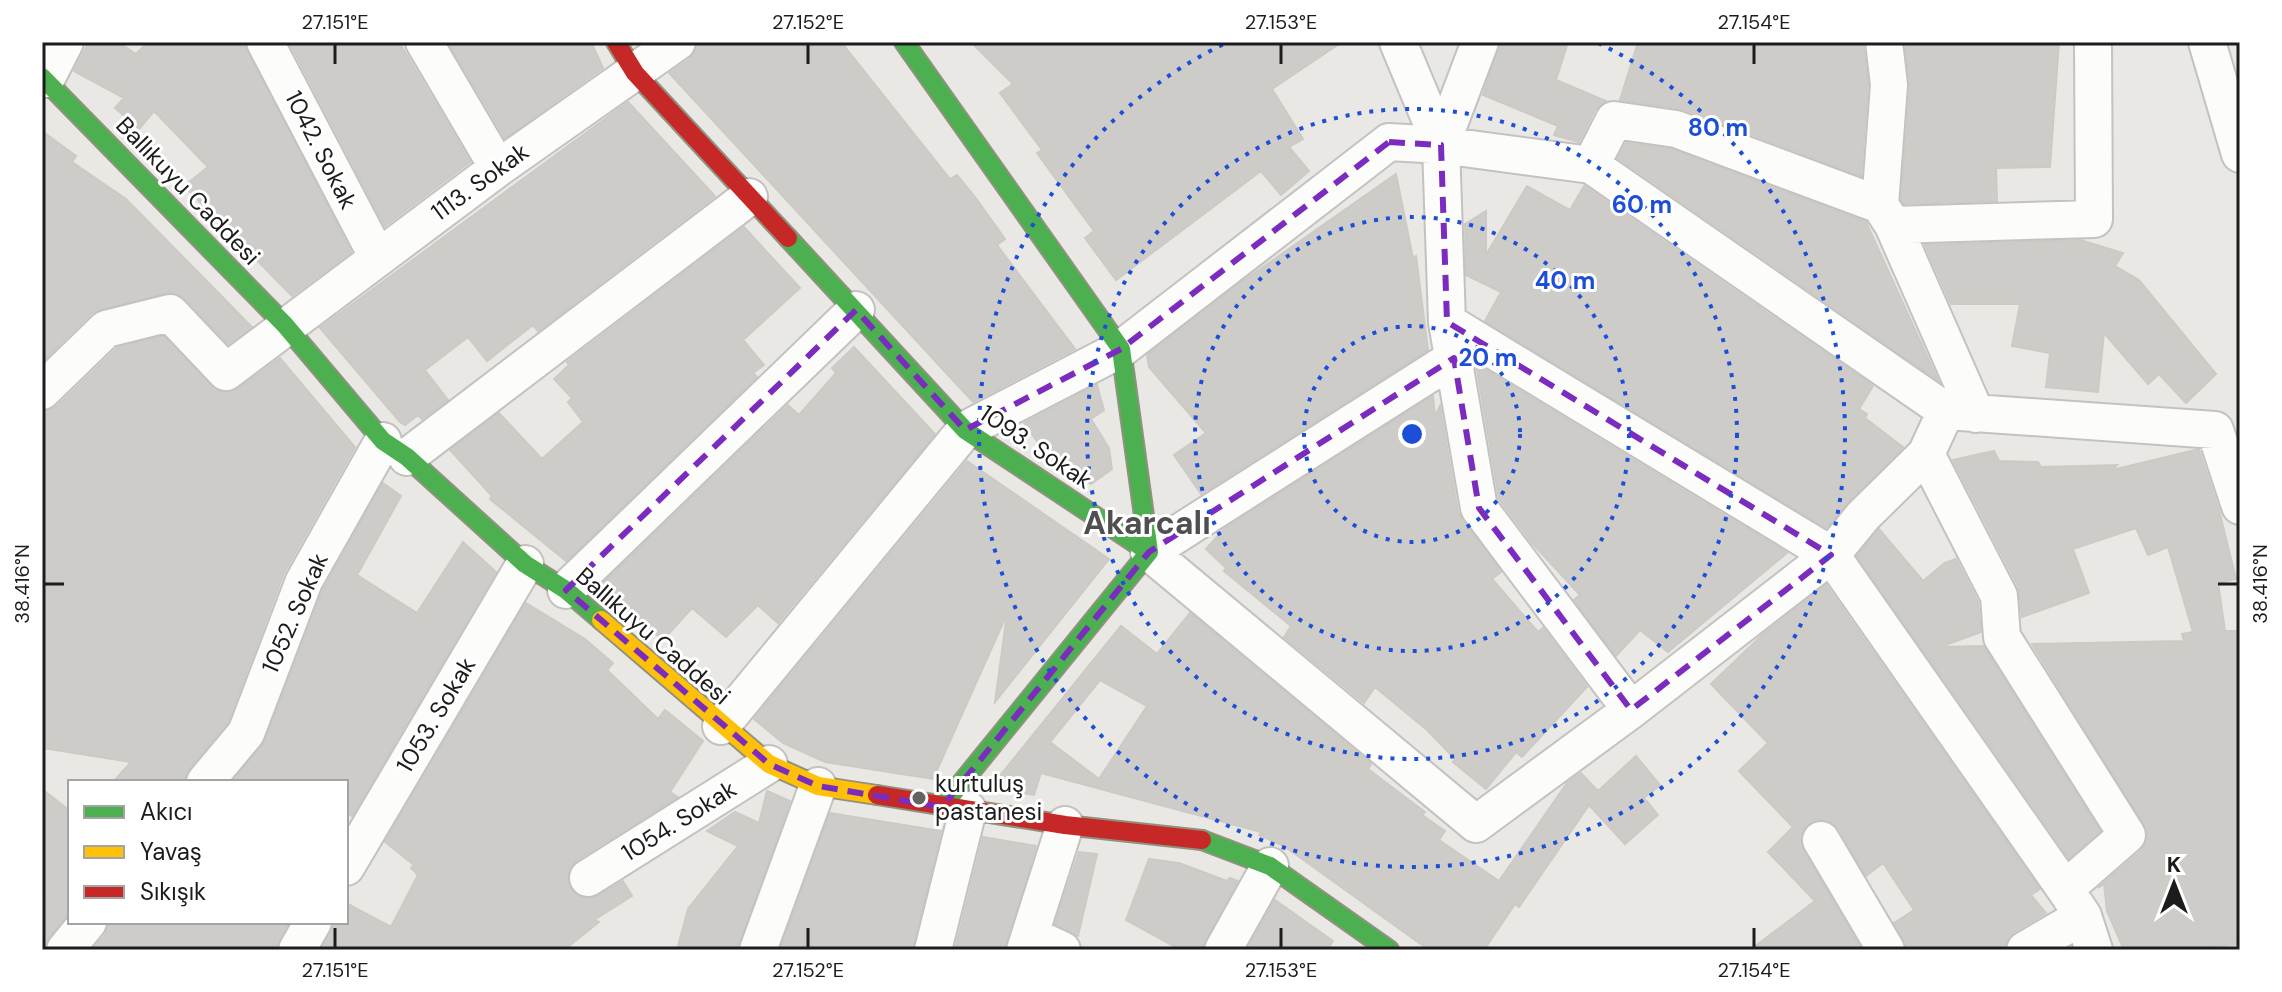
<svg xmlns="http://www.w3.org/2000/svg" width="2282" height="992" viewBox="0 0 2282 992" font-family="'DM Sans',sans-serif">
	<style>
		.building { fill: #ceccc9; stroke: #cdcac6; stroke-width: 2; fill-rule: evenodd }
		.lines { fill: none; stroke-linecap: round; stroke-linejoin: round }
		.street-casing { stroke: #c3c2c0; stroke-width: 40 }
		.fast-casing { stroke: #90927e; stroke-width: 22 }
		.slow-casing { stroke: #90927e; stroke-width: 22 }
		.jam-casing { stroke: #90927e; stroke-width: 22 }
		.street { stroke: #fcfcfb; stroke-width: 36 }
		.fast { stroke: #4caf50; stroke-width: 18 }
		.slow { stroke: #ffc107; stroke-width: 18 }
		.jam { stroke: #c62828; stroke-width: 18 }
		.marked { fill: none; stroke: #7b2cbf; stroke-width: 6; stroke-dasharray: 16 10; stroke-linejoin: round }
		.ticks { fill: none; stroke: #1c1c1c; stroke-width: 3 }
		.ring { fill: none; stroke: #1d4ed8; stroke-width: 4; stroke-dasharray: 4 8 }
		.poi-dot { fill: #646362; stroke: #fff; stroke-width: 3 }
		.labels { text-anchor: middle; stroke-width: 6; stroke-linejoin: round; paint-order: stroke }
		.street-label { font-size: 24px; fill: #1c1c1c; stroke: #fff }
		.poi-label { font-size: 24px; fill: #1c1c1c; stroke: #fff; text-anchor: start }
		.district-label { font-size: 32px; font-weight: bold; fill: #4f4f4f; stroke: #fff }
		.centre { fill: #1d4ed8; stroke: #fff; stroke-width: 4 }
		.ring-label { font-size: 24px; text-anchor: middle; font-weight: bold; fill: #1d4ed8; stroke: #fff; stroke-width: 6; stroke-linejoin: round; paint-order: stroke }
		.neatline { fill: none; stroke: #1c1c1c; stroke-width: 3 }
		.ticks-label { font-size: 20px; text-anchor: middle; fill: #1c1c1c }
	</style>
	<rect width="100%" height="100%" fill="#eae8e4"/>
	<!-- building -->
	<path class="building" d="M89,42H118L136,54L148,42H244L351,252L292,296L184,186L208,167L154,111L139,129L115,108L124,98L74,71Z
		M289,42H399L470,162L385,226Z
		M455,42H591L603,68L505,138L450,45Z
		M698,42H841L950,179L957,175L975,197L1005,239L997,245L1075,349L973,402L669,73L690,59Z
		M971,42H1342L1272,89L1303,139L1289,147L1309,171L1281,195L1261,171L1116,280L1085,238L1094,231L1037,153L1042,150L1000,93L1013,84Z
		M1500,42H1568L1556,80L1606,101L1595,110L1579,142L1554,135L1558,126L1483,95Z
		M1638,42H1863L1868,85L1861,176L1683,109L1620,100Z
		M1905,42H2059L2050,167L1996,168L1997,201L1904,204L1901,200L1910,87Z
		M628,102L715,196L538,331L533,325L487,361L468,337L425,370L448,400L422,419L418,415L405,425L400,422L320,328Z
		M42,131L76,156L72,162L126,199L252,327L228,344L185,299L165,293L92,313L42,362Z
		M1626,143L1671,149L1866,222L1938,380L1618,158Z
		M1396,174L1413,258L1416,256L1428,350L1201,494L1174,455L1206,433L1149,367L1147,355L1243,281Z
		M1527,186L1570,210L1584,186L1873,386L1859,409L1867,414L1865,418L1903,447L1826,528L1485,321L1501,292L1466,275L1465,224L1486,211V255Z
		M744,227L800,288L743,340L764,365L753,373L757,377L566,561L490,499L492,496L450,450L499,413L542,459L583,422L568,402L572,398L554,379L569,365L567,362Z
		M2080,240L2123,253L2115,266L2139,280L2216,374L2186,403L2159,374L2148,384L2104,333L2098,392L2046,387L2050,353L2012,346L2020,304H1951L1925,245Z
		M163,336L220,392L238,389L280,358L355,447L284,573L228,722L189,769L185,782H113L131,762L42,748V411L57,406L117,348Z
		M854,347L935,434L778,623L758,605L726,637L692,608L663,640L600,586L788,405L799,415L836,373L832,368Z
		M1476,364L1787,553L1668,652L1640,630L1616,656L1574,600L1580,595L1532,543L1499,499Z
		M1097,385L1104,410L1091,419L1109,448L1112,469L1091,484L1047,455L1024,423Z
		M1433,396L1435,416L1440,406L1458,512L1501,572L1492,579L1538,632L1543,628L1587,687L1522,757L1516,752L1486,789L1453,762L1455,759L1427,730L1375,687L1364,703L1284,637L1291,626L1224,571L1226,568L1206,549L1224,529Z
		M2195,450H2199L2219,510L2236,579L2218,583L2225,631H2240V944L2202,947L2203,950H2124L2107,911L2104,884L2098,888L2141,851L2148,832L2032,644L2184,641L2182,634L2193,632L2168,547L2148,555L2136,528L2073,549L2089,593L2022,617L2018,586L1953,460L1994,451L1999,461L2038,462L2041,467L2117,465L2112,470Z
		M967,461L1109,559L995,702L1007,614L933,779L825,762L783,743L754,719Z
		M383,483L401,496L357,575L417,613L463,542L496,572L352,816L346,812V782H232L265,741L323,590Z
		M1879,529L1923,581L1945,563L1956,559L1978,602L1981,632L1940,647L1983,646L2100,831L2069,858L1857,556Z
		M1826,585L2040,889L2031,895L2046,913L2014,932L2004,950H1907L1894,923L1914,910L1883,863L1866,876L1839,829L1822,819L1803,829L1800,839L1803,850L1862,950H1750L1815,901L1768,852L1793,827L1739,771L1768,743L1711,684L1761,636Z
		M526,603L585,639L613,663L607,670L658,719L665,710L703,741L670,792L678,797L577,860L569,869L570,888L579,897L598,896L623,881L632,896L594,920L599,922L564,950H321L334,922H346V903L391,927L418,875L411,868L414,865L385,842Z
		M1190,613L1371,764L1368,769L1425,812L1422,815L1445,831L1439,840L1499,881L1567,783L1581,773L1598,791L1636,756L1660,785L1644,798L1658,815L1625,844L1589,805L1519,907L1515,904L1484,950H1429L1284,846L1259,835L1261,832L1041,773L1034,795L990,788L1121,626L1157,654ZM1100,680L1147,706L1099,779L1050,742Z
		M42,789L70,811V911L49,937L45,950Z
		M767,791L790,801L738,950H677L688,909L738,846L707,831L735,812L759,823Z
		M830,813L941,831L913,950H780Z
		M983,837L1036,846L1005,950H955Z
		M1079,852L1097,854L1078,936L1055,924Z
		M1149,859L1179,863L1227,881L1230,878L1238,881L1202,950H1181L1126,920Z
		M1275,900L1333,941L1327,950H1247Z
		M108,922H289L276,950H92L105,935Z"/>
	<g class="lines">
		<defs>
			<path id="street" d="M265,42L378,258
				M424,42L498,168
				M1398,42L1441,145
				M1480,42L1441,145L1447,322L1479,508L1631,710
				M1884,42L1889,85L1880,205L1893,225L2094,219L2093,42
				M2207,42L2240,154
				M46,79L65,42
				M1591,165L1614,120L1676,129L1880,205
				M1893,225L1976,414
				M1447,322L1831,555L2065,889L2083,916L2094,950
				M1454,358L1149,552L1476,824L1631,710L1831,555L1863,516L1926,454L1946,411
				M42,391L106,329L170,313L226,372L498,168L677,42
				M1926,454L1999,596L2002,637L2127,835L2065,889
				M407,457L749,197
				M566,590L856,310
				M721,726L965,430L1121,349L1389,142L1441,145L1591,165L1946,411L2215,430L2240,506
				M205,782L246,733L304,581L383,441
				M1821,840L1886,950
				M346,867L525,564
				M588,878L769,764
				M1030,935L1062,950
				M65,950L88,922
				M297,950L313,922
				M758,950L818,786
				M933,950L968,810
				M1025,950L1065,825
				M1223,950L1270,866
				M2025,950L2083,916"/>
			<path id="fast" d="M904,42L1121,349L1149,552
				M42,77L285,325L383,441L407,457L525,564L566,590L601,620
				M788,238L965,430L1149,552
				M942,807L1149,552
				M1202,840L1270,866L1389,950"/>
			<path id="slow" d="M601,620L769,764L818,786L877,795"/>
			<path id="jam" d="M616,42L635,73L788,238
				M877,795L1065,825L1202,840"/>
		</defs>
		<!-- street casing -->
		<use href="#street" class="street-casing"/>
		<!-- fast casing -->
		<use href="#fast" class="fast-casing"/>
		<!-- slow casing -->
		<use href="#slow" class="slow-casing"/>
		<!-- jam casing -->
		<use href="#jam" class="jam-casing"/>
		<!-- street -->
		<use href="#street" class="street"/>
		<!-- fast -->
		<use href="#fast" class="fast"/>
		<!-- slow -->
		<use href="#slow" class="slow"/>
		<!-- jam -->
		<use href="#jam" class="jam"/>
	</g>
	<!-- marked area -->
	<path class="marked" d="M1389,142L1441,145L1447,322L1831,555L1631,710L1479,508L1454,358L1149,552L942,807L818,786L769,764L566,590L856,310L965,430L1121,349Z"/>
	<!-- ticks -->
	<path class="ticks" d="M335,44V64M808,44V64M1281,44V64M1754,44V64M44,584H64M2218,584H2238M335,928V948M808,928V948M1281,928V948M1754,928V948"/>
	<!-- distance rings -->
	<g class="ring">
		<circle cx="1412" cy="434" r="108"/>
		<circle cx="1412" cy="434" r="217"/>
		<circle cx="1412" cy="434" r="325"/>
		<path d="M1598 43A433 433 0 1 1 1226 43"/>
	</g>
	<!-- markers -->
	<circle class="poi-dot" cx="919" cy="798" r="8"/>
	<g class="labels">
		<!-- street labels -->
		<g class="street-label">
			<text transform="translate(321 150) rotate(63)" y="8">1042. Sokak</text>
			<text transform="translate(480 182) rotate(-36)" y="8">1113. Sokak</text>
			<text transform="translate(188 191) rotate(46)" y="8">Ballıkuyu Caddesi</text>
			<text transform="translate(1036 447) rotate(34)" y="8">1093. Sokak</text>
			<text transform="translate(295 613) rotate(-66)" y="8">1052. Sokak</text>
			<text transform="translate(653 636) rotate(41)" y="8">Ballıkuyu Caddesi</text>
			<text transform="translate(436 715) rotate(-59)" y="8">1053. Sokak</text>
			<text transform="translate(679 821) rotate(-32)" y="8">1054. Sokak</text>
		</g>
		<!-- poi labels -->
		<g class="poi-label">
			<text x="935" y="792">kurtuluş<tspan x="935" dy="28">pastanesi</tspan></text>
		</g>
		<!-- district labels -->
		<g class="district-label">
			<text x="1147" y="534">Akarcalı</text>
		</g>
	</g>
	<circle cx="1412" cy="434" r="12" class="centre"/>
	<g class="ring-label">
		<text x="1718" y="136">80 m</text>
		<text x="1642" y="213">60 m</text>
		<text x="1565" y="289">40 m</text>
		<text x="1488" y="366">20 m</text>
	</g>
	<!-- border -->
	<rect width="2282" height="992" fill="none" stroke="#ffffff" stroke-width="88"/>
	<!-- legend -->
	<rect x="68" y="780" width="280" height="144" fill="#ffffff" stroke="#a4a4a4" stroke-width="2"/>
	<rect x="84" y="806" width="40" height="12" fill="#4caf50" stroke="#a4a4a4" stroke-width="2"/>
	<text x="140" y="820" font-size="24" fill="#1c1c1c">Akıcı</text>
	<rect x="84" y="846" width="40" height="12" fill="#ffc107" stroke="#a4a4a4" stroke-width="2"/>
	<text x="140" y="860" font-size="24" fill="#1c1c1c">Yavaş</text>
	<rect x="84" y="886" width="40" height="12" fill="#c62828" stroke="#a4a4a4" stroke-width="2"/>
	<text x="140" y="900" font-size="24" fill="#1c1c1c">Sıkışık</text>
	<!-- north arrow -->
	<g transform="translate(2174 884)" stroke="#ffffff" stroke-width="6" paint-order="stroke">
	<path d="M0-6L14 30L0 20L-14 30Z" fill="#1c1c1c"/>
	<text y="-12" font-size="22" font-weight="bold" text-anchor="middle" fill="#1c1c1c">K</text>
	</g>
	<rect x="44" y="44" width="2194" height="904" class="neatline"/>
	<g class="ticks-label">
		<text x="335" y="29">27.151°E</text>
		<text x="808" y="29">27.152°E</text>
		<text x="1281" y="29">27.153°E</text>
		<text x="1754" y="29">27.154°E</text>
		<text transform="translate(22 584) rotate(-90)" y="7">38.416°N</text>
		<text transform="translate(2260 584) rotate(-90)" y="7">38.416°N</text>
		<text x="335" y="977">27.151°E</text>
		<text x="808" y="977">27.152°E</text>
		<text x="1281" y="977">27.153°E</text>
		<text x="1754" y="977">27.154°E</text>
	</g>
</svg>
